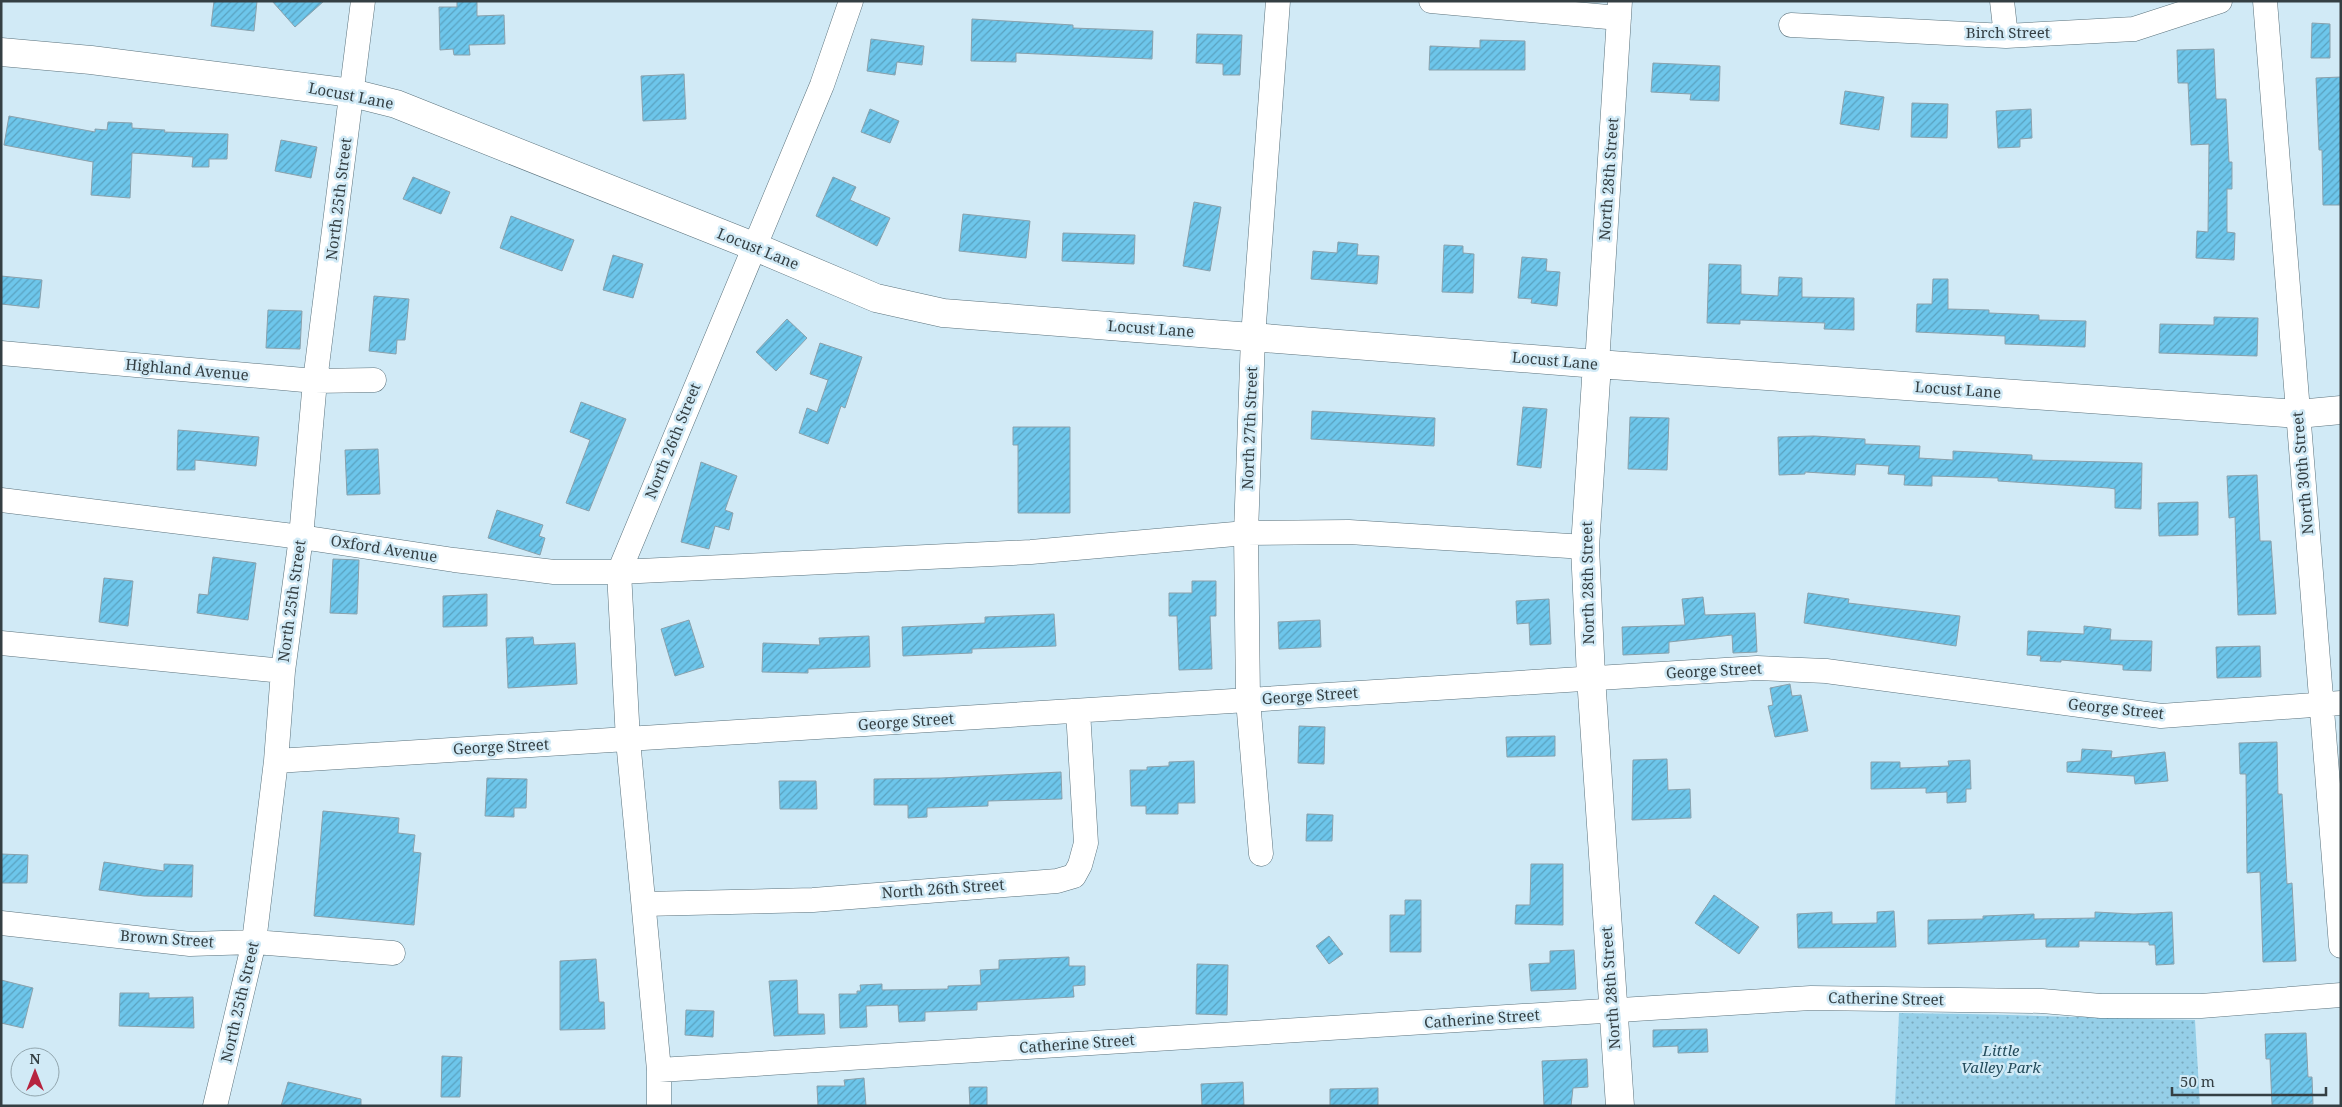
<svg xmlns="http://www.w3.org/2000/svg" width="2342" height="1107" viewBox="0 0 2342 1107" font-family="'Noto Serif',serif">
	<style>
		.park { fill: url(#park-dots) }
		.building { fill: url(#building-hatch); stroke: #8aa1ac }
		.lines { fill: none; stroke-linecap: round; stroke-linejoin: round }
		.street-casing { stroke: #5b727c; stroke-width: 25 }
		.secondary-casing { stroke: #5b727c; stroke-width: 29 }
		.street { stroke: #fff; stroke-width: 24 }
		.secondary { stroke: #fff; stroke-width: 28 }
		.labels { text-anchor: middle; stroke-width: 5; stroke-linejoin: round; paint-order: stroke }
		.street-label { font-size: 15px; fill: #343f43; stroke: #d1eaf6 }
		.park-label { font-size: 15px; font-style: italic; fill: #234b5b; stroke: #d1eaf6 }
	</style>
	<defs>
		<pattern id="park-dots" width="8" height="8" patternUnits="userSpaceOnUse" patternTransform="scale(1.25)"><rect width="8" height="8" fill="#95cfe8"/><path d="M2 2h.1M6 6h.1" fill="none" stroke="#7aa9be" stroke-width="1.8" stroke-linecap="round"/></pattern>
		<pattern id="building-hatch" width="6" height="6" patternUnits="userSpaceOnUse" patternTransform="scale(1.25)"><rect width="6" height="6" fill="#6dc6eb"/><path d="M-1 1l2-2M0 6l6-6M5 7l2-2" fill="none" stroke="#5aa2c0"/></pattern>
	</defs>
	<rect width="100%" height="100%" fill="#d1eaf6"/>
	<!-- park -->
	<path class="park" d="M1899,1013C1998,1014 2097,1018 2195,1020L2200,1106H1895Z"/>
	<!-- building -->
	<path class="building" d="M214,1H257L254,31L211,26Z
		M272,1H324L295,27Z
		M457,1H477V16L504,15L505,44L469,45L470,55H454L453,49L440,50L439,7H457Z
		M972,19L1073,25V28L1153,31L1152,59L1016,53V62L971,61Z
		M2312,23L2330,24V58H2311Z
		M1197,34L1242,35L1240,75H1223V64L1196,63Z
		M871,39L924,46L922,65L897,62L895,75L867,71Z
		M1480,40L1525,41V70H1429L1430,46L1480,48Z
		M2214,49L2216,99H2226L2229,162H2232V189H2227V232L2235,233L2234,260L2196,258L2197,231L2208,232L2209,144L2191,145L2188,83H2178L2177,50Z
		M1653,63L1720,66L1719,101L1690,100L1691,94L1651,92Z
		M684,74L686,119L643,121L641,76Z
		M2341,77V205H2323L2322,150H2319L2316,78Z
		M1845,91L1884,97L1879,130L1840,124Z
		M1912,103L1948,104L1947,138L1911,137Z
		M870,109L899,121L890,143L861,132Z
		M2031,109L2032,138L2020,139V147L1998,148L1996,111Z
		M9,116L95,132V129L107,130L108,122L132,123V128L165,130L164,132L228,134L227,159H209V167H192L193,157L132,153L130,198L91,195L93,162L4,145Z
		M281,140L317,147L311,178L275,171Z
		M413,177L450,192L441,214L403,199Z
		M833,177L856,187L850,200L890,218L877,246L816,216Z
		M1194,202L1221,207L1210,271L1183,266Z
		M963,214L1030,221L1026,258L959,251Z
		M511,216L574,240L562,271L500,248Z
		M1063,233L1135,235L1134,264L1062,261Z
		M1338,242L1358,244L1357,255L1379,256L1377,284L1311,279L1313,251L1337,253Z
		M1444,245L1463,246V253L1474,254L1473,293L1442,292Z
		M613,255L643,264L633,298L603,290Z
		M1522,257L1547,259L1546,271L1560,272L1557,306L1531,303L1532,299L1518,298Z
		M1709,264L1741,265V294L1778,296L1779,277L1802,278V297L1854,298V330L1824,329L1825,323L1740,320V324L1707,323Z
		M1,276L42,280L39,308L1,304Z
		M1933,279H1948V309L1989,310V313L2039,315V320L2086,321L2085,347L2005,344V336L1916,332L1917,304H1932Z
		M374,296L409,299L405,340H397L396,354L369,351Z
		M268,310L302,311L300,349L266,348Z
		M2214,317L2258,318L2257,356L2159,353L2160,324L2214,325Z
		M787,319L807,338L776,371L756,352Z
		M820,343L862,357L845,408L841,406L828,444L799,433L807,408L817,412L828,380L810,374Z
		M581,402L626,419L589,511L566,503L590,440L570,432Z
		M1523,407L1547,409L1541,468L1517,465Z
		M1312,411L1435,418L1434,446L1311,439Z
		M1630,417L1669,418L1667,470L1628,469Z
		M1013,427H1070V513H1018V445H1013Z
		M178,430L259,437L256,466L195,460V470H177Z
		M1814,436L1865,439V444L1920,446L1919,458L1953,460V451L2032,455V460L2142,463L2141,509L2115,508V489L2109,488L1998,481V478L1932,476V486L1904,485L1905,475L1888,474L1889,466L1856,464L1855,475L1805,472V474L1779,475L1778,437Z
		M378,449L380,494L347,495L345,450Z
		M701,462L737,476L725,510L733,513L729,530L715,526L709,549L681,542Z
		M2257,475L2260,541H2271L2276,614L2238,615L2235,517L2229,518L2227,476Z
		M2198,502V535L2159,536L2158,503Z
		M497,510L543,525L539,536L545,538L540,555L488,538Z
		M213,557L256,563L248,620L197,613L199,594L208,595Z
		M333,559L359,560L357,614L330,613Z
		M104,578L133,581L128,626L99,622Z
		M1192,581H1216V616H1210L1212,669L1179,670L1177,616H1169V593H1192Z
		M1808,593L1849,599L1848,603L1960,616L1956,646L1804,623Z
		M487,594V626L443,627V596Z
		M1703,597L1705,615L1755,613L1757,652L1733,653L1732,635L1669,642V653L1623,655L1622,627L1685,625L1682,599Z
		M1549,599L1551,644L1530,645L1529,623L1517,624L1516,601Z
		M1054,614L1056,646L972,649V653L903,656L902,627L985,623V617Z
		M689,620L704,667L675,676L661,629Z
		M1320,620L1321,647L1279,649L1278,622Z
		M2084,626L2111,629L2110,640L2152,641L2151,671L2123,670V665L2061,660V662L2040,661L2041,656L2027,655L2028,631L2084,634Z
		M869,636L870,667L808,669V673L762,672L763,643L820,645L819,638Z
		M533,637L534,645L575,643L577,684L508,688L506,638Z
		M2260,646L2261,677L2217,678L2216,647Z
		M1790,684L1792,696L1801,695L1808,731L1775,737L1768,706L1773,705L1770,688Z
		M1299,726L1325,727L1324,764L1298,763Z
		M1555,736V756L1507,757L1506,737Z
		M2277,742L2278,794H2282L2287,884L2292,883L2296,961L2263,962L2260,872L2247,873L2246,774H2240L2239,743Z
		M2082,749L2112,751L2111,758L2165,752L2168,781L2135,784L2134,776L2067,772V762L2081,761Z
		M1667,759L1668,790L1690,789L1691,818L1632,820L1633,760Z
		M1970,760L1971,789H1966V802L1947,803V792L1926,793V788L1871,789V762H1900V768L1949,766L1948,761Z
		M1194,761L1195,803H1178V814H1146V806H1131L1130,770H1147V767L1169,766V762Z
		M1061,772L1062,799L988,801V806L927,808V817L908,818V805H874V779L941,778Z
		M487,778L527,779L526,808H514V817L485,816Z
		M779,781H816L817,809H780Z
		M323,811L399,818L398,833L415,835L413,852L421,853L414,925L314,916Z
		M1307,814L1333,815L1332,841H1306Z
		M1,854L28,855L27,883H1Z
		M104,862L164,871V864L193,865L192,897L144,896L99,890Z
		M1531,864H1563V925L1515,924L1516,905H1530Z
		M1714,895L1759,927L1739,954L1695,923Z
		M1405,900H1421V952H1390V915H1405Z
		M1894,911L1896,947L1798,948L1797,914L1832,912V924L1877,923V912Z
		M2095,912L2134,914L2172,912L2174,964L2156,965L2155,945H2149V942L2079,941V947H2046V939L1928,944V920L1983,919V916L2034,914V919L2095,918Z
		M1329,936L1343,954L1329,964L1316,946Z
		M1574,950L1576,989L1531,991L1529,964L1550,963V951Z
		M1069,957V966H1085V985L1073,986L1074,997L977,1002V1010L925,1012V1021L899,1022L898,1005L866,1006L867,1027L840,1028L839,994H857V991H861L860,985L882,984V990L948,989V986L981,985L980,970L999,969V960Z
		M596,959L599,1002H604L605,1029L560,1030V961Z
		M1197,964L1228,965L1227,1015L1196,1014Z
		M1,980L33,988L23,1028L1,1023Z
		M797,980L798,1014H824L825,1034L774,1036L769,981Z
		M120,993H149V998L193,997L194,1028L119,1026Z
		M686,1010L714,1011L713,1037L685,1035Z
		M1707,1029L1708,1052L1678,1053V1046L1653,1047V1030Z
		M2306,1033L2308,1077H2312L2313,1104L2272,1105L2270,1059H2266L2265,1034Z
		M442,1056L462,1057L460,1097H441Z
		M1587,1059L1588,1087L1573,1088L1571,1106H1544L1542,1061Z
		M864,1078L866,1106H818L817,1086H845L844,1080Z
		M288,1082L361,1099V1106H281Z
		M1243,1082L1244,1106H1202L1201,1084Z
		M969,1087H987V1106H970Z
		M1378,1088V1106H1330V1089Z"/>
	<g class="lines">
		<defs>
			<path id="street" d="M1431,1L1619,18
				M2002,1L2006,36
				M2265,1L2341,946
				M1791,25L2006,36L2134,29L2220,1
				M1,353L315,381L374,380
				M1597,364L1620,1
				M1,500L301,537L454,560L554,572H619L1031,552L1246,533L1349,532L1585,547
				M1,643L283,671
				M276,761L1757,668L1826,671L2161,716L2341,703
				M1261,854L1248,700L1246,533L1253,337L1278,1
				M644,904L813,900L1057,881L1074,876L1080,865L1086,843L1078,711
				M1,923L190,944L254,942L393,953
				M659,1070L1811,998L2042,1001L2101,1006H2201L2341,995
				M215,1106L254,942L276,761L283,671L301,537L315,381L363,1
				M659,1106V1070L628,740L619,572L822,85L851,1"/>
			<path id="secondary" d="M1,52L91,60L352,93L396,104L753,246L876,298L943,313L1597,364L2298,414L2341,410
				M1597,364L1585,547L1591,677L1620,1106"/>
		</defs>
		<!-- street casing -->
		<use href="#street" class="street-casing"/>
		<!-- secondary casing -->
		<use href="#secondary" class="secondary-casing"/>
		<!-- street -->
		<use href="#street" class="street"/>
		<!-- secondary -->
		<use href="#secondary" class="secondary"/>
	</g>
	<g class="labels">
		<!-- street labels -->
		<g class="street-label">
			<text x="2008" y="38">Birch Street</text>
			<text transform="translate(351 96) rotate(11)" y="5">Locust Lane</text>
			<text transform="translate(1609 179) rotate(-86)" y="5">North 28th Street</text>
			<text transform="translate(339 199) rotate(-83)" y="5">North 25th Street</text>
			<text transform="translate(758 249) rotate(22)" y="5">Locust Lane</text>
			<text transform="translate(1151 329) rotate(4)" y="5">Locust Lane</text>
			<text transform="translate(1555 361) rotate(5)" y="5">Locust Lane</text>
			<text transform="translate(187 370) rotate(5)" y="5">Highland Avenue</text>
			<text transform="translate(1958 390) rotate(4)" y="5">Locust Lane</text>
			<text transform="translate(1250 428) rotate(-88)" y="5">North 27th Street</text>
			<text transform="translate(673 441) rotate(-68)" y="5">North 26th Street</text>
			<text transform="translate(2303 473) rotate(-95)" y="5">North 30th Street</text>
			<text transform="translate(384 549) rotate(9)" y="5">Oxford Avenue</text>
			<text transform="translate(1588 583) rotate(-91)" y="5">North 28th Street</text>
			<text transform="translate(292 601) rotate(-82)" y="5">North 25th Street</text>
			<text transform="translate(1714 671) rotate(-3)" y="5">George Street</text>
			<text transform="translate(1310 696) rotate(-4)" y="5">George Street</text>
			<text transform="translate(2116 709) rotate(6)" y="5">George Street</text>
			<text transform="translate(906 722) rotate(-4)" y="5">George Street</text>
			<text transform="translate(501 747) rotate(-3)" y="5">George Street</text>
			<text transform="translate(943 889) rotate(-4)" y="5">North 26th Street</text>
			<text transform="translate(167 939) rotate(4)" y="5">Brown Street</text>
			<text transform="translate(1611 988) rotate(-94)" y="5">North 28th Street</text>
			<text transform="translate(1886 999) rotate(1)" y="5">Catherine Street</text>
			<text transform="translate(240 1002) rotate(-77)" y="5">North 25th Street</text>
			<text transform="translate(1482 1019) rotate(-4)" y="5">Catherine Street</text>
			<text transform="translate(1077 1044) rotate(-4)" y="5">Catherine Street</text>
		</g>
		<!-- park labels -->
		<g class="park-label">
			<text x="2001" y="1056">Little<tspan x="2001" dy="17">Valley Park</tspan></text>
		</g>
	</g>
	<!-- border -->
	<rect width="2342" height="1107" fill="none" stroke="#343f43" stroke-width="5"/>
	<!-- north arrow -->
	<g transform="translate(35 1072)"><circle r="24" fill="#d1eaf6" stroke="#92a6ae"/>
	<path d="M0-4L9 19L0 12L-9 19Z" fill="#b6243f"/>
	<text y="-8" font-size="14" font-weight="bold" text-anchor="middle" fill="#343f43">N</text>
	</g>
	<!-- scale -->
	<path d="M2172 1087v8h154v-8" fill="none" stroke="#343f43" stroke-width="2.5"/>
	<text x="2180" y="1087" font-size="15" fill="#343f43" stroke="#d1eaf6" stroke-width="4" paint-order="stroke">50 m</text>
</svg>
